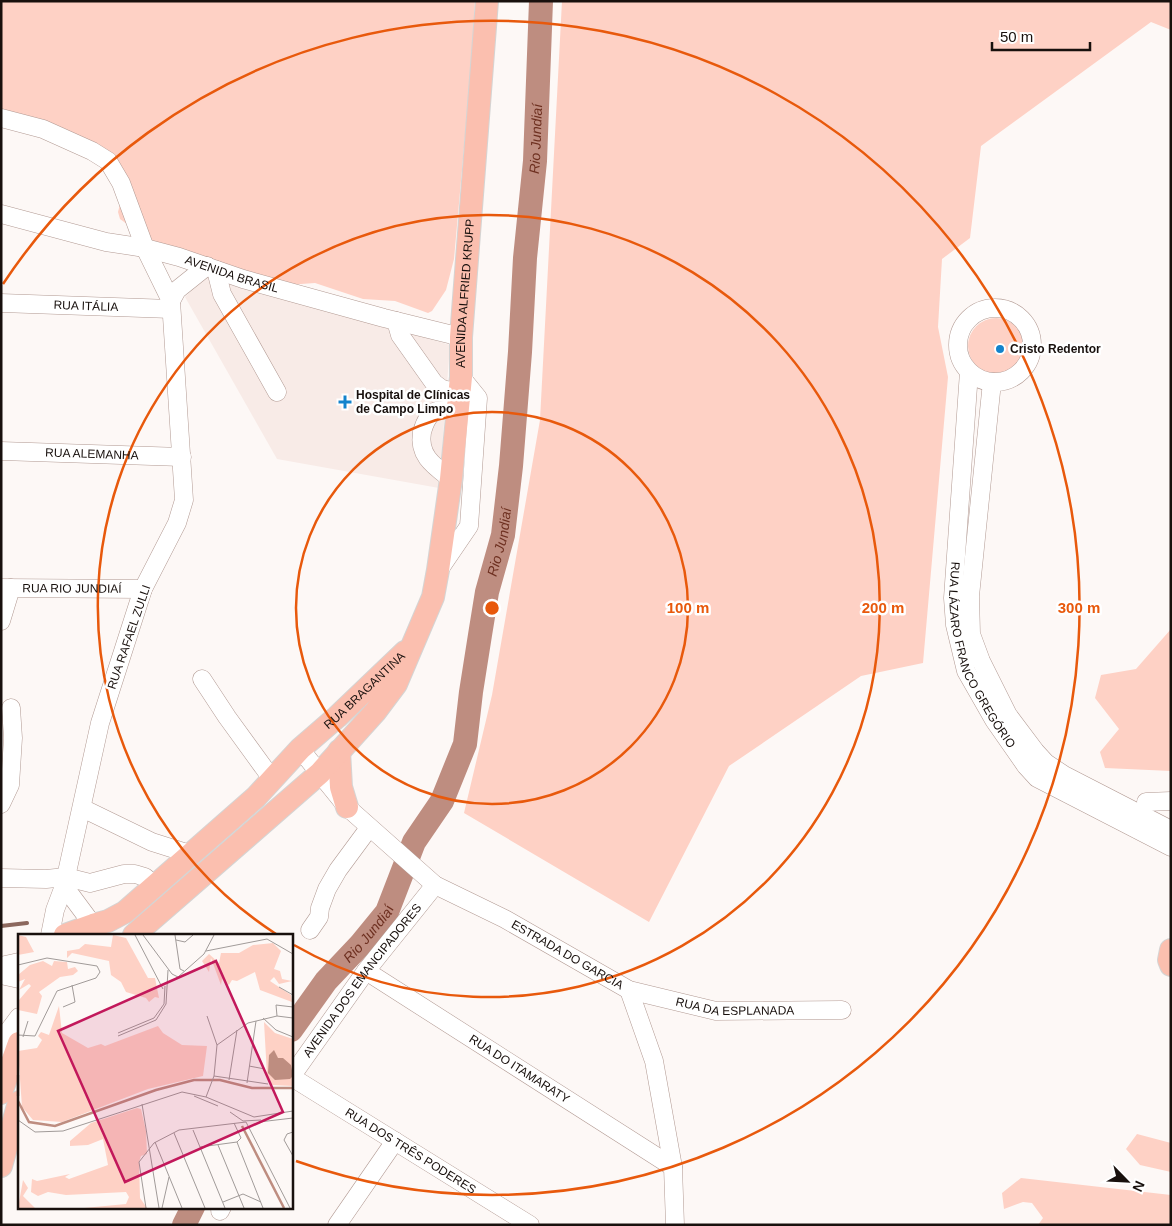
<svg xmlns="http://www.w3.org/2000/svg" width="1172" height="1226" viewBox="0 0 1172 1226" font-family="Helvetica,sans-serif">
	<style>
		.built { fill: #f8ebe7 }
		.green { fill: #fed1c5 }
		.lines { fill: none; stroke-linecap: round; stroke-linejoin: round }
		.stream { stroke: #8c685e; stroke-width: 4 }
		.river { stroke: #be8d80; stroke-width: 24 }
		.minor-casing { stroke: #b29a93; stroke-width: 19 }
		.major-casing { stroke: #d5d4d3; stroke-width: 24 }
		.minor { stroke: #fff; stroke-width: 18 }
		.major { stroke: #fbbfaf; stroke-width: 22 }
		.ring { fill: none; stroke: #e8590c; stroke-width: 2.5 }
		.poi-dot { fill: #1383cc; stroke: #fff; stroke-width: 2 }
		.labels { text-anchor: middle; stroke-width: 5; stroke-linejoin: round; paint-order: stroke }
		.street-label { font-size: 12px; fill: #18100d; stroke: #fff }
		.poi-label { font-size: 12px; font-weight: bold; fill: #18100d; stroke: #fff; text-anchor: start }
		.water-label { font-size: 14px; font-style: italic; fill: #6e3020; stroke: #fff }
		.inset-river { fill: none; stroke: #be8d80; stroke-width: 2.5 }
		.inset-road { fill: none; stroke: #a19b99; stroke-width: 1 }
		.view { fill: #c2185b; fill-opacity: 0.15; stroke: #c2185b; stroke-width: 2.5 }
		.inset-edge { fill: none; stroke: #18100d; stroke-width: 2.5 }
		.centre { fill: #e8590c; stroke: #fff; stroke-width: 2.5 }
		.ring-label { font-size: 15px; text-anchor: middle; font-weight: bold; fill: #e8590c; stroke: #fff; stroke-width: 5; stroke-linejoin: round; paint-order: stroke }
	</style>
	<rect width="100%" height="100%" fill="#fdf8f6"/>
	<!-- built -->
	<path class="built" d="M207,274L450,345L439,488L277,459L185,297Z"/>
	<!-- green -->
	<path class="green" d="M1,1H475L471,69L454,259L446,290L432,311L428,313L395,301L363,299L315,283L273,286L160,248L120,219L118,212L124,188L122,175L1,114Z
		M562,1H1171V30L1151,22L981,146L970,238L942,259L938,327L948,377L923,663L861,676L729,766L649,922L464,813L492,695L540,420Z
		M968 346a28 28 0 1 1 56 0a28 28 0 1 1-56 0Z
		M1171,629V771L1105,768L1100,752L1119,729L1095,698L1101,675L1136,669Z
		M1137,1134L1171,1143V1172L1140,1165L1126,1149Z
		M1021,1178L1171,1195V1225H1038L1043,1218L1032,1203L1023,1202L1004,1209L1002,1193Z"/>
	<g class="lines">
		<!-- stream -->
		<path class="stream" d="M1,926L27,923"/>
		<!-- river -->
		<g class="river">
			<path id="s1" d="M291,1030L326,981L360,945L387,912L414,842L442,801L465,744L471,692L480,635L487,592L503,535L511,466L520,352L525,258L535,161L541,1"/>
			<path d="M184,1225L193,1207"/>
		</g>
		<defs>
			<g id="minor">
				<path d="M1,118L43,129L92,151L108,161L121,183L145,248L171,301L184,500L177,523L143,589L100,723L64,886L55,910L50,935"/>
				<path id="s2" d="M1,214L106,242L145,248L179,257L243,279L384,318L461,337"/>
				<path d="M216,270L222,294L277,392"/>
				<path d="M171,301L177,290L207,266"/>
				<path id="s3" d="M1,303L171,309"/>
				<circle cx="995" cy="345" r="37"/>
				<path d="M396,321L400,335L434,383L442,389L459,393"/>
				<path id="s4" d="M969,372L953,598L955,625L966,671L994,720L1026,766L1037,778L1171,847"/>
				<path d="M992,382L970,596L971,634L981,661L1008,715L1035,751L1046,763L1064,775L1171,830"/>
				<path id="s5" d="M1,451L182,457"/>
				<path d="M451,479C434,466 418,456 422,432C424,425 427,416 434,412C440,409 451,410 458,409"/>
				<path d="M439,570L469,526L478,398L461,377"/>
				<path id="s6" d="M1,588L143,589"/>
				<path d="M1,621L11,588"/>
				<path d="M202,679L227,717L272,779"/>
				<path id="s7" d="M300,749L347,807L435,885L505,919L629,990L716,1011L842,1010"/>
				<path d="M1146,802L1171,801"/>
				<path d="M1,804L10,785L13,738L11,708"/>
				<path d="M82,808L152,842L190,854"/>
				<path d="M1,878L46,879L66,877L90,883L124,874H135L145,877L154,886"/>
				<path d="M64,886L93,925"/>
				<path d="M310,930L319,917L320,908L327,889L338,870L369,828"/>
				<path d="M1,966L19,962"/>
				<path id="s8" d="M366,971L673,1167"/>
				<path d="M1,975L19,979"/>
				<path d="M629,990L654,1061L673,1167L675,1225"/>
				<path d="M1,1048L7,1033L19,1017"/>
				<path id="s9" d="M292,1075L298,1081L530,1225"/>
				<path id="s10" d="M291,1077L366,971L435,885"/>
				<path d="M220,1211L222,1207"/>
				<path d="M337,1225L395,1141"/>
			</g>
			<g id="major">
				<path d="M339,751L341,787L347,807"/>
				<path id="s11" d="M65,935L93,925L108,921L125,912L256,797L300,749L337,717L405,652"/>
				<path id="s12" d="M134,935L320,773L375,712L396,684L433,597L438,570L451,479L461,377V337L487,1"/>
				<path d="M1171,950L1169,960L1171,965"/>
				<path d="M1,1093L19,1043"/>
				<path d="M1,1166L19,1102"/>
			</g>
		</defs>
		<!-- minor casing -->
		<use href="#minor" class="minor-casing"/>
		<!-- major casing -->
		<use href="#major" class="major-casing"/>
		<!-- minor -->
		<use href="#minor" class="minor"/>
		<!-- major -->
		<use href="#major" class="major"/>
	</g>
	<!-- distance rings -->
	<g class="ring">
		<circle cx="492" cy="608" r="196"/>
		<path d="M276 934A391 391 0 1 1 294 945"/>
		<path d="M3 284A587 587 0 1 1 296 1161"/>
	</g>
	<!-- markers -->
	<g class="poi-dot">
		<circle cx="1000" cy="349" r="5"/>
		<path d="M342.5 394.5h5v5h5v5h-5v5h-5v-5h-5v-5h5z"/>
	</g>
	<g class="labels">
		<!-- street labels -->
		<g class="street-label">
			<text dy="4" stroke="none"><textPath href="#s2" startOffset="239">AVENIDA BRASIL</textPath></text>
			<text dy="4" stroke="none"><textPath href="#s12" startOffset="764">AVENIDA ALFRIED KRUPP</textPath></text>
			<text dy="4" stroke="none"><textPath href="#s3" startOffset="85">RUA ITÁLIA</textPath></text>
			<text dy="4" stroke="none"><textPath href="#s5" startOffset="91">RUA ALEMANHA</textPath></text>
			<text dy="4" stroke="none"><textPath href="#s6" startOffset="71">RUA RIO JUNDIAÍ</textPath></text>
			<text transform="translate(129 637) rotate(-71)" y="4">RUA RAFAEL ZULLI</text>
			<text dy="4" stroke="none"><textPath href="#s4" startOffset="290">RUA LÁZARO FRANCO GREGÓRIO</textPath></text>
			<text dy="4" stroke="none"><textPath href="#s11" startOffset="391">RUA BRAGANTINA</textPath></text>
			<text dy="4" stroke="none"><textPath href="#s7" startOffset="342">ESTRADA DO GARCIA</textPath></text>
			<text dy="4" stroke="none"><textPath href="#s10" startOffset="120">AVENIDA DOS EMANCIPADORES</textPath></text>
			<text dy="4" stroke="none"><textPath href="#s7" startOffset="521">RUA DA ESPLANADA</textPath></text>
			<text dy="4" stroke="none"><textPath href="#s8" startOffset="182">RUA DO ITAMARATY</textPath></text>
			<text dy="4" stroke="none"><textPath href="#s9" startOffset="141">RUA DOS TRÊS PODERES</textPath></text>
		</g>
		<!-- poi labels -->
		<g class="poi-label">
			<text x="1010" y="353">Cristo Redentor</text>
			<text x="356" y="399">Hospital de Clínicas<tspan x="356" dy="14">de Campo Limpo</tspan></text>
		</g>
		<!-- water labels -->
		<g class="water-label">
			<text dy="5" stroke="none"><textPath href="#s1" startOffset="949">Rio Jundiaí</textPath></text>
			<text dy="5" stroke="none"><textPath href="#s1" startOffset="544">Rio Jundiaí</textPath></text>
			<text dy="5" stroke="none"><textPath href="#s1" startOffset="124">Rio Jundiaí</textPath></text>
		</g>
	</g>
	<!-- overview -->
	<g transform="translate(18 934)">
		<rect width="275" height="275" fill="#fdf8f6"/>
		<path d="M0,1L8,3L16,18L0,21ZM95,1L108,4L130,44H137L141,64L137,63L131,68L128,64L108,58L103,48L93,41L91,27L54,19L49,24V17L61,15L67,10L93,13ZM255,9L263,17L256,35L262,37L264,45L274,47L261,50L256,43L252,47L273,61L274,68L242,56L237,38L219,47L214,46L211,51L204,45L203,51L193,24L191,38L184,27L191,20L201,29L203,19H221L235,11ZM25,27L34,32L36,27L49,28L50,35L57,33L60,37L55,41L42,43L21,58L24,62L19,80L0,76L1,66L13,52L11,50L1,56L7,45L0,48V41L12,31ZM41,72L44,99L70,114L83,110L87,112L140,92L145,99L164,111L189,112L185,142L130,155L44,188L15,186L4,173L0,117L19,114L24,106L20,102L23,98L31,101ZM246,88L257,99L275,105V152L253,151L249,141ZM119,174L123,175L128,197L129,220L123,222L121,228L122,264L129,274H66L108,270L111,263L108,258L48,261L30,258L20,262L13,258L14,245L19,247L52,240L47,243L51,245L90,231L85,205L70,211L52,212V207L73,189ZM5,246L10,254L5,262L17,274H0Z" fill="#fed1c5"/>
		<path d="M256,116L260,124H265L273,131L275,142L272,145L257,146L250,139L251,121Z" fill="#be8d80"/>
		<path class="inset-river" d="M0,141V162M0,167L11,188L37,192L138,156L176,146H202L234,154H275M224,192L266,274"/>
		<path class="inset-road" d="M117,1L145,55M125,1L154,40L160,43L186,20L196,1M157,1L162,35L166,37M158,6L167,8L175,1M188,17L249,5L275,20M0,31L29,24L79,32L82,38L78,44L39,57L17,102L0,101M261,53L275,61M45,73L57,68L54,51M259,82L258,71L275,73M245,84L258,96L275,103M100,99L136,84L146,70L147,52M100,102L138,86L148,70L150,36M5,103L10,87M199,111L230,89L259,82L275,84M231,132L247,135M196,142L250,150M211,146L219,96M229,149L238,87M176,162L200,172M188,163L196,142L199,111L189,82M124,170L141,274M212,178L225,187L243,186M0,186L17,198L45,197L164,158L188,163L236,183L275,177M241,188L275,184M216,189L223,204L219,208L222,216L245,274M175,196L207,274M275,198L269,200L266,206L275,222M156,199L187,274M137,208L164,274M200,211L226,274M182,213L219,208M205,268L225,260L243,268M128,274L121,228L136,209L161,196L228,188L272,274M144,274L151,243"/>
		<path class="view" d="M198,27L265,178L107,248L40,97Z"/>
		<rect width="275" height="275" class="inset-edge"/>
	</g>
	<circle cx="492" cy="608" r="8" class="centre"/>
	<g class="ring-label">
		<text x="688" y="613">100 m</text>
		<text x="883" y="613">200 m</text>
		<text x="1079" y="613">300 m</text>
	</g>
	<!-- border -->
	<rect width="1172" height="1226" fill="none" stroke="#18100d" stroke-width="5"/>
	<!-- north arrow -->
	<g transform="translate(1127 1181) rotate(114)" stroke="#ffffff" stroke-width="4" paint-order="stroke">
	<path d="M0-4L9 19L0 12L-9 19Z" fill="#18100d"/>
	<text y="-8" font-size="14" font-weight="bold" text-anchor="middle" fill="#18100d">N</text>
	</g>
	<!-- scale -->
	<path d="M992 42v8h98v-8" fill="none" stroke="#18100d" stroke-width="2.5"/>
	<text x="1000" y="42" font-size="15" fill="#18100d" stroke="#ffffff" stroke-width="4" paint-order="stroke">50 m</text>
</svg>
